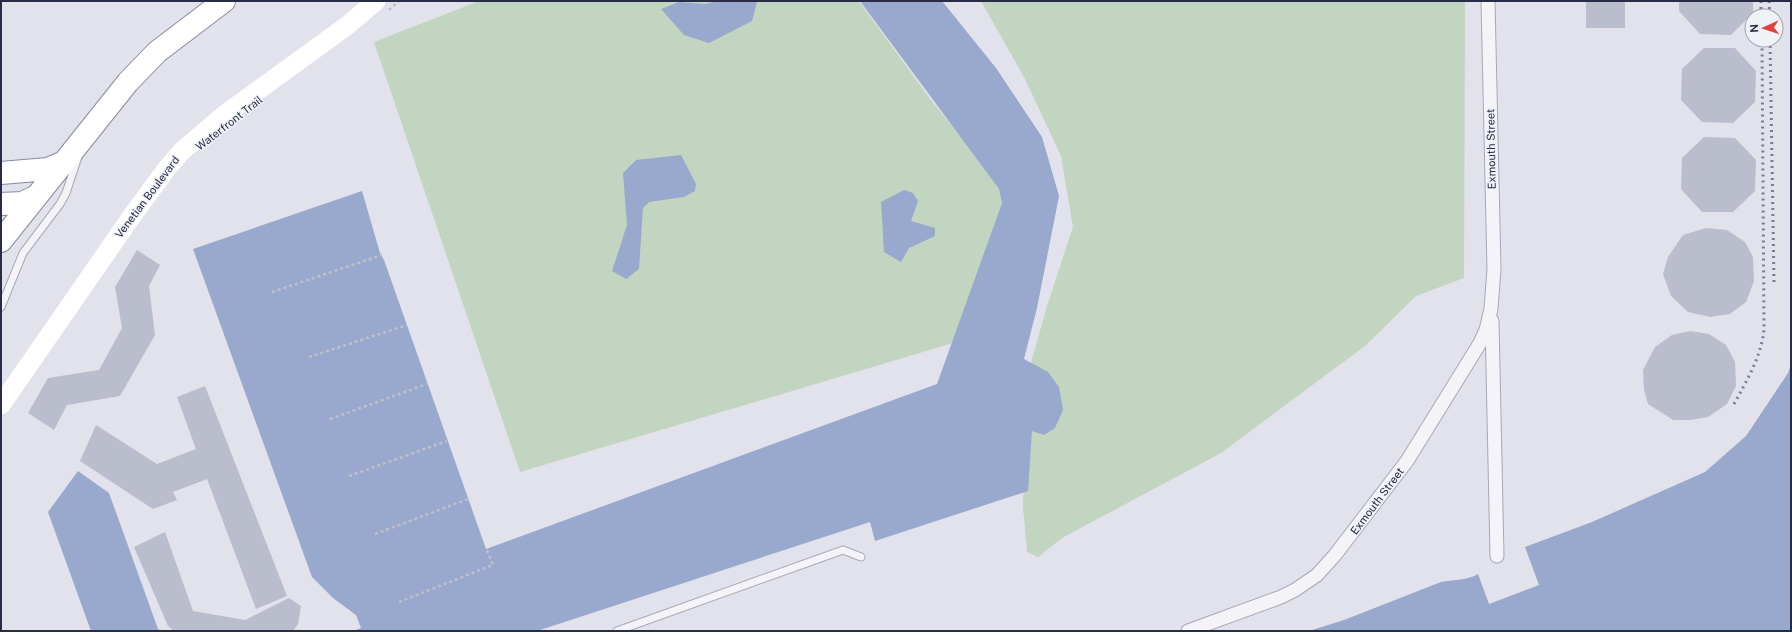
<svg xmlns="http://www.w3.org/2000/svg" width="1792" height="632" viewBox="0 0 1792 632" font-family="'Public Sans',sans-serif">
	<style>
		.green { fill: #c2d5c1 }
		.water { fill: #99a8cd }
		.building { fill: #babdcb }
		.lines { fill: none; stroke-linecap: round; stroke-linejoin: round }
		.lane-casing { stroke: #a6a8b6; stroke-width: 9 }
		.street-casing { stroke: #a6a8b6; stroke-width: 15 }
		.highway-casing { stroke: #878ca2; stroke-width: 24 }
		.path { stroke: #bfc0c9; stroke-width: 2.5; stroke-dasharray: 3 3; stroke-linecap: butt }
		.lane { stroke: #f4f4f8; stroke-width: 7 }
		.street { stroke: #f4f4f8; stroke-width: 13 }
		.secondary { stroke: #fff; stroke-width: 19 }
		.highway { stroke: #fff; stroke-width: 22 }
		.rail { stroke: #797e96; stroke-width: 3; stroke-dasharray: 2 4; stroke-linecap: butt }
		.labels { text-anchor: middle; stroke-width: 3; stroke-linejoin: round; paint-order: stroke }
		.street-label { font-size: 11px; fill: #282c44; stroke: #f0f2f8 }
	</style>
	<rect width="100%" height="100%" fill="#e1e2eb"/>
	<!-- green -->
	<path class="green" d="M479,1H859L933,103L990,171L999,189L1002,203L953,343L520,472L374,42Z
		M981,1H1465L1464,278L1416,296L1365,346L1221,453L1062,538L1038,557L1027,552L1023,507L1025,384L1047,306L1073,227L1061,156L1025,79Z"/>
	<!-- water -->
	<path class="water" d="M718,1L757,2L752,21L709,43L684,35L661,9L679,2L705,4Z
		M860,1H942L996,68L1042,137L1059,196L1037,308L1024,359L1048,372L1059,387L1063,410L1055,428L1044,435L1032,431L1028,491L875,541L870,522L537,631H353L361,628L356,615L333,598L312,577L193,249L362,191L380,253L384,260L486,549L937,384L1002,203L999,189Z
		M681,155L696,184L695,191L684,197L649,202L643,208L639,269L626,279L612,271L627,225L623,173L636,160Z
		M904,190L913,193L918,201L911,221L935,228V236L909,248L901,262L884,252L881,202Z
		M1791,365V631H1309L1344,620L1441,582C1452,580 1469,580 1478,574L1489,604L1539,585L1525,547L1592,522L1705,472L1746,436L1788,373Z
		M78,471L109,493L158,629L161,631H91L48,512Z"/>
	<!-- building -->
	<path class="building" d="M1586,1H1625V28H1586Z
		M1679,1H1753V13L1731,35L1700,34L1679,11Z
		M1704,48H1735L1756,71L1755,102L1733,123L1702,122L1681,100L1682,69Z
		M1704,137L1735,138L1756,160L1755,191L1733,212H1702L1681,189L1682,158Z
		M1706,228L1727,230L1745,242L1753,257L1754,281L1746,302L1730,314L1710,317L1688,312L1671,296L1663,274L1668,257L1683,235Z
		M137,250L160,265L149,286L155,335L120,396L67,405L54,430L28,413L48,378L99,370L122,328L115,287Z
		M1690,331L1709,334L1726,345L1735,362L1736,386L1727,404L1708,417L1690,420H1673L1648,404L1644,390L1643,370L1655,347L1672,335Z
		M205,386L287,596L256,609L207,479L173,492L177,500L153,509L80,461L96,425L157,464L196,449L177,397Z
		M165,532L193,611L245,620L289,598L301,606L298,624L293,631H174L168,626L134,547Z"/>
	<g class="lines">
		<defs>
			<path id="lane" d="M1,307L23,253L60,204L66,193L78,157
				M617,631L843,550L861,557"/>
			<path id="street" d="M1492,321L1497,556
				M1188,631L1281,597L1295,590L1317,575L1335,555L1407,461L1480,343L1486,330L1491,309L1494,269L1488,1"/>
			<path id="highway" d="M1,173L48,169L64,162
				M1,204L22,203L37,196
				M1,241L128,82L157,52L224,1"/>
		</defs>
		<!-- lane casing -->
		<use href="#lane" class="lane-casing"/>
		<!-- street casing -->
		<use href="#street" class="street-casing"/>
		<!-- highway casing -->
		<use href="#highway" class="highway-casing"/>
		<!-- path -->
		<path class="path" d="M389,10L399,1
			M272,292L382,255
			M309,357L407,325
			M330,419L427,384
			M349,476L447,441
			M375,534L468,499
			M399,602L493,565L486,548"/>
		<!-- lane -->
		<use href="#lane" class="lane"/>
		<!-- street -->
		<use href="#street" class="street"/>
		<!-- secondary -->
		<path class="secondary" d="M1,405L134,213L168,167L182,151L224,115L348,25L376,1"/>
		<!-- highway -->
		<use href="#highway" class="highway"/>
		<!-- rail -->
		<path class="rail" d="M1761,1V16
			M1769,1L1770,16
			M1770,40L1774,283
			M1734,404C1747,380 1761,357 1764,330L1762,40"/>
	</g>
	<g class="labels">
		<!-- street labels -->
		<g class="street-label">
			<text transform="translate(229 123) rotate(-38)" y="4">Waterfront Trail</text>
			<text transform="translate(1491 149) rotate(-91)" y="4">Exmouth Street</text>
			<text transform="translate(147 197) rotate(-53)" y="4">Venetian Boulevard</text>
			<text transform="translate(1377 501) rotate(-53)" y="4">Exmouth Street</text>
		</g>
	</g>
	<!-- border -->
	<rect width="1792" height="632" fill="none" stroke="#282c44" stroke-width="4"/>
	<!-- north arrow -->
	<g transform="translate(1764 28) rotate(267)"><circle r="19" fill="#f0f2f8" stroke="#a0a3b0"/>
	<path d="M0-3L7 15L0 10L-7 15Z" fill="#d9453c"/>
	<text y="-6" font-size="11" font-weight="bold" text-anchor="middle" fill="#282c44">N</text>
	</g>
</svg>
